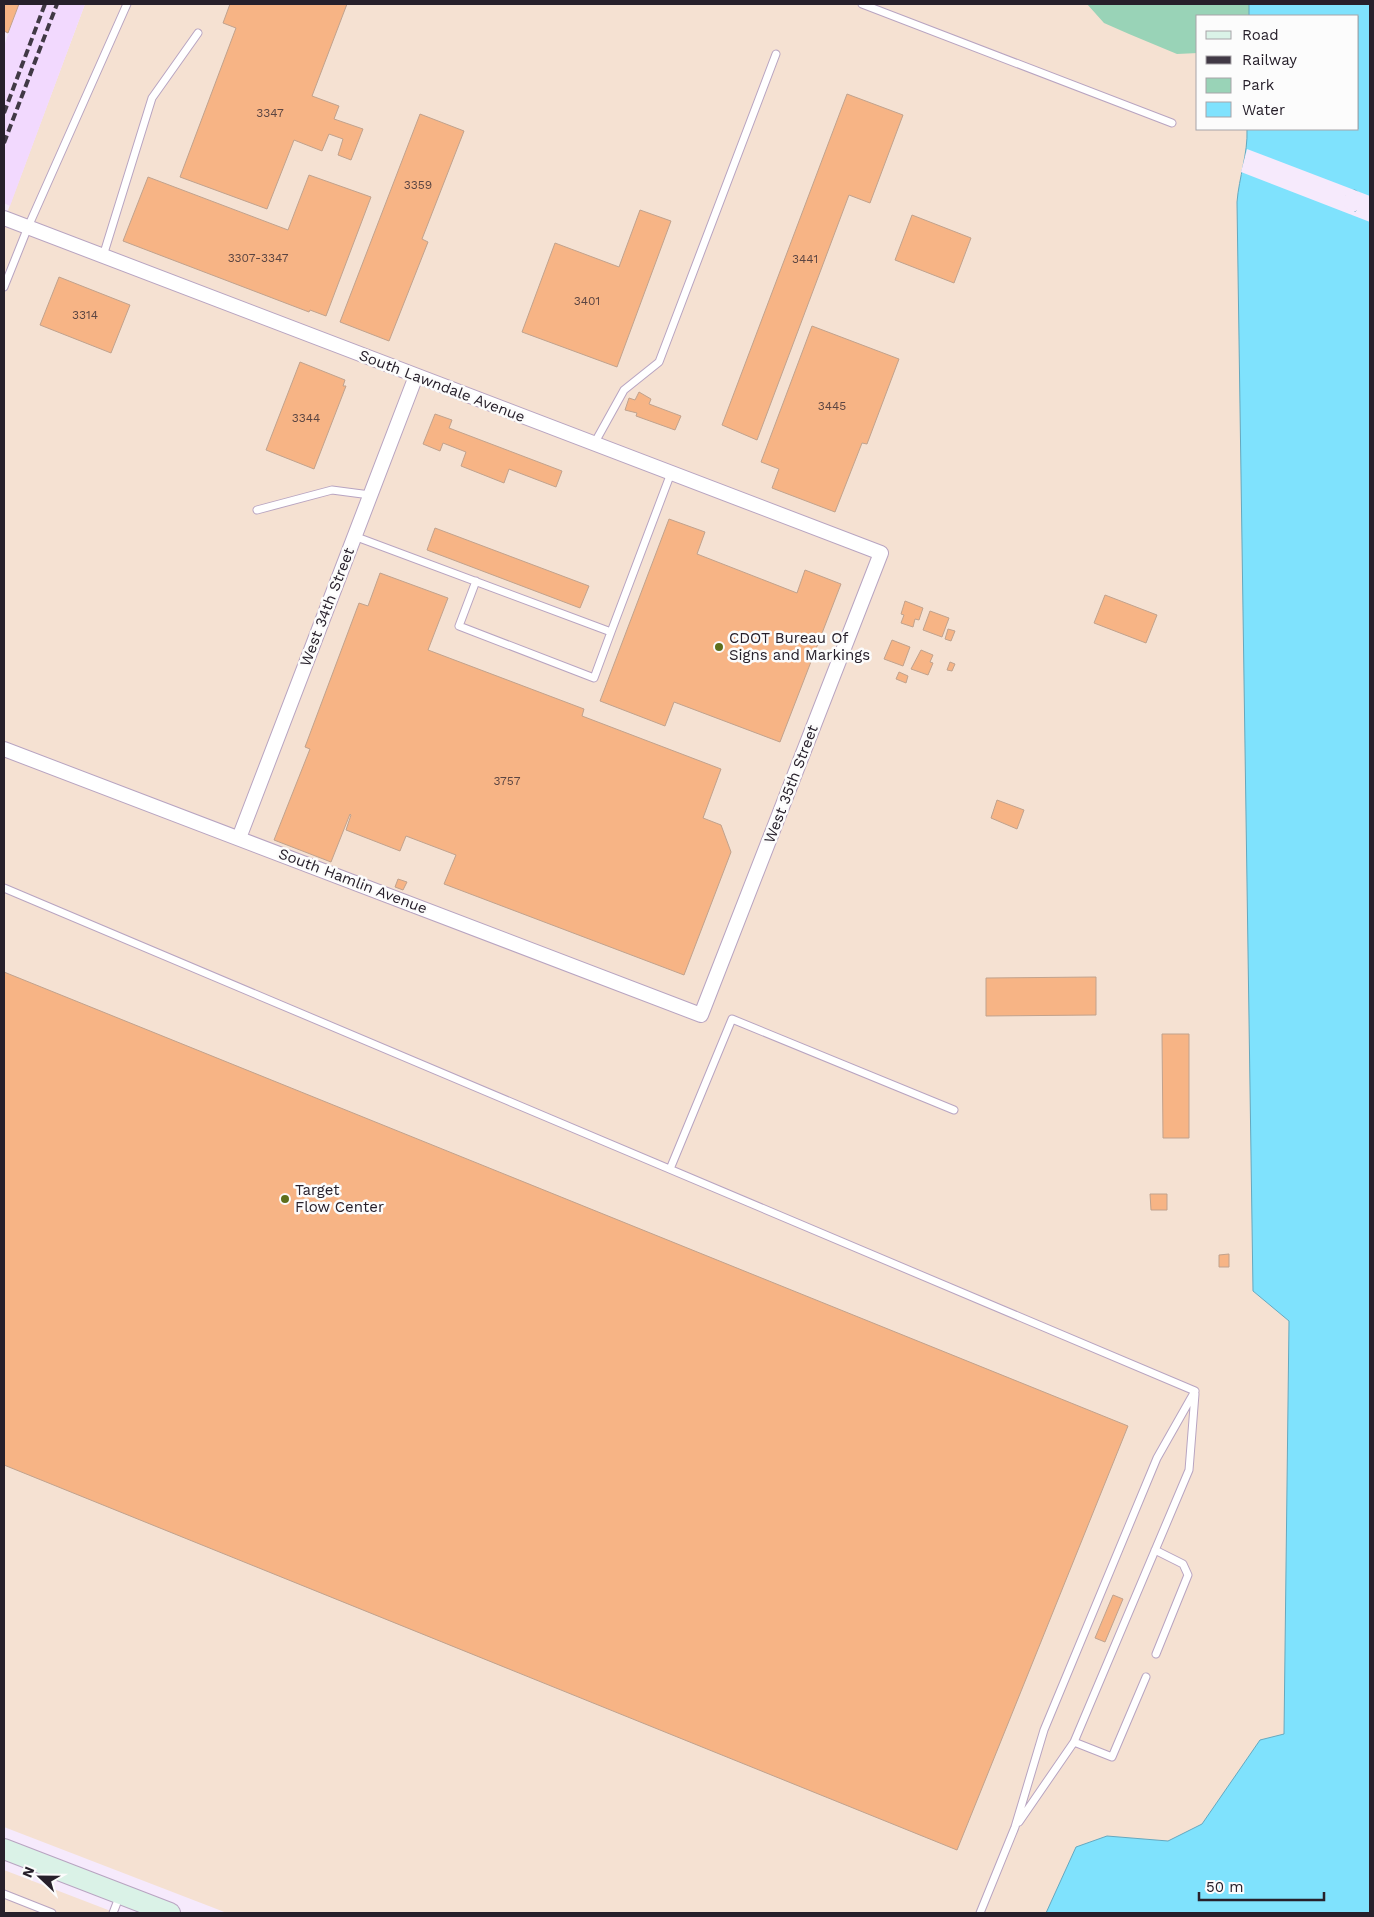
<svg xmlns="http://www.w3.org/2000/svg" width="1374" height="1917" viewBox="0 0 1374 1917" font-family="'Work Sans',sans-serif">
	<style>
		.industrial { fill: #f5e1d2 }
		.built { fill: #f2d9fe }
		.green { fill: #99d3b7 }
		.water { fill: #7fe2fd; stroke: #65a8be; fill-rule: evenodd }
		.pier { fill: #f6eafc; fill-rule: evenodd }
		.building { fill: #f7b485; stroke: #c1a28d }
		.lines { fill: none; stroke-linecap: round; stroke-linejoin: round }
		.lane-casing { stroke: #b8a4c1; stroke-width: 9 }
		.street-casing { stroke: #b8a4c1; stroke-width: 16 }
		.secondary-casing { stroke: #b8a4c1; stroke-width: 22 }
		.lane { stroke: #fff; stroke-width: 7 }
		.street { stroke: #fff; stroke-width: 14 }
		.secondary { stroke: #daf2e7; stroke-width: 20 }
		.rail { stroke: #413945; stroke-width: 4; stroke-dasharray: 8 4; stroke-linecap: butt }
		.poi-dot { fill: #5e6f1c; stroke: #fcfcfc; stroke-width: 2 }
		.labels { text-anchor: middle; stroke-width: 5; stroke-linejoin: round; paint-order: stroke }
		.number-label { font-size: 12px; fill: #5b4542 }
		.street-label { font-size: 15px; fill: #27202b; stroke: #fcfcfc }
		.poi-label { font-size: 15px; fill: #27202b; stroke: #fcfcfc; text-anchor: start }
	</style>
	<rect width="100%" height="100%" fill="#f6eafc"/>
	<!-- industrial -->
	<path class="industrial" d="M85,4H1087L1177,53H1198V129H1247V149L1241,172L1253,1291L1289,1321L1284,1734L1260,1740L1202,1824L1168,1841L1107,1836L1076,1847L1046,1913H227L4,1827V221Z
		M4,1870L116,1913H4Z"/>
	<!-- built -->
	<path class="built" d="M19,4H85L10,206L4,203V46Z"/>
	<!-- green -->
	<path class="green" d="M1087,4H1249V16H1198V53L1177,54L1129,34L1104,23Z"/>
	<!-- water -->
	<path class="water" d="M1249,4H1370V1913H1046L1076,1847L1107,1836L1168,1841L1202,1824L1260,1740L1284,1734L1289,1321L1253,1291L1237,202C1239,177 1248,154 1247,129H1358V16H1249ZM1355,190L1362,195L1364,207L1351,214L1340,205L1347,191Z"/>
	<!-- pier -->
	<path class="pier" d="M1247,149L1370,196V222L1241,172ZM1351,192L1358,194L1362,199L1361,206L1355,212L1349,211L1343,204L1346,195Z"/>
	<!-- building -->
	<path class="building" d="M4,4H19L8,33L4,31Z
		M230,4H347L312,96L339,106L334,119L363,129L351,160L338,155L343,139L329,134L322,151L294,140L267,209L180,177L236,28L223,23Z
		M847,94L903,115L870,203L849,195L757,440L722,425Z
		M420,114L464,131L422,239L428,242L389,341L340,322Z
		M309,175L371,197L326,316L310,310L309,312L123,241L148,177L288,230Z
		M640,210L671,221L617,367L522,332L555,243L619,267Z
		M912,215L971,238L954,283L895,260Z
		M59,277L130,305L111,353L40,325Z
		M812,326L899,359L867,444L862,443L835,512L772,488L779,469L761,462Z
		M300,362L345,380L343,386H346L314,469L266,450Z
		M639,392L651,399L649,404L681,416L675,430L636,416L637,413L625,410L629,398L635,400Z
		M435,414L452,420L449,428L562,471L556,487L509,469L504,483L461,466L466,452L443,443L440,451L423,444Z
		M669,519L705,532L697,554L797,593L805,570L841,584L780,742L674,702L665,726L600,701Z
		M435,528L589,586L580,608L427,550Z
		M380,573L448,598L428,650L584,709L582,716L721,769L703,818L721,825L731,852L684,975L444,884L456,855L406,836L400,851L346,830L351,815L350,814L331,862L274,840L310,749L305,747L359,603L368,606Z
		M1105,595L1157,615L1146,643L1094,623Z
		M905,601L923,608L919,620L915,619L913,627L901,623L904,615L901,614Z
		M930,611L949,618L942,637L923,630Z
		M948,629L955,631L951,641L945,639Z
		M892,640L910,647L903,666L884,659Z
		M921,650L933,655L930,662L933,663L928,675L911,669Z
		M950,662L955,664L952,671L947,670Z
		M899,672L908,676L906,683L896,679Z
		M997,800L1024,810L1017,829L991,818Z
		M398,879L407,882L403,890L395,887Z
		M4,972L1128,1426L957,1850L4,1465Z
		M1096,977V1015L986,1016V978Z
		M1162,1034H1189V1138H1163Z
		M1150,1194H1167V1210H1151Z
		M1229,1254V1267H1219V1255Z
		M1113,1595L1123,1599L1105,1642L1095,1638Z"/>
	<g class="lines">
		<defs>
			<path id="lane" d="M862,4L1172,123
				M103,256L152,98L198,33
				M4,287L28,227L127,4
				M594,444L624,390L659,362L776,54
				M257,510L332,490L370,495
				M354,536L611,632L671,473
				M476,581L459,626L594,678L611,632
				M4,888L1195,1391
				M670,1169L732,1019L954,1110
				M1155,1550L1183,1564L1188,1575L1156,1654
				M1074,1742L1112,1757L1146,1677
				M1019,1822L1074,1742L1189,1470L1195,1394
				M4,1894L52,1913
				M113,1913L120,1895
				M980,1913L1015,1827L1044,1730L1157,1458L1195,1391"/>
			<path id="street" d="M4,218L881,553L701,1015L4,749
				M239,838L416,376"/>
			<path id="secondary" d="M4,1849L170,1913"/>
		</defs>
		<!-- lane casing -->
		<use href="#lane" class="lane-casing"/>
		<!-- street casing -->
		<use href="#street" class="street-casing"/>
		<!-- secondary casing -->
		<use href="#secondary" class="secondary-casing"/>
		<!-- lane -->
		<use href="#lane" class="lane"/>
		<!-- street -->
		<use href="#street" class="street"/>
		<!-- secondary -->
		<use href="#secondary" class="secondary"/>
		<!-- rail -->
		<path class="rail" d="M4,113L45,4
			M4,143L57,4"/>
	</g>
	<!-- markers -->
	<g class="poi-dot">
		<circle cx="719" cy="647" r="5"/>
		<circle cx="285" cy="1199" r="5"/>
	</g>
	<g class="labels">
		<!-- number labels -->
		<g class="number-label">
			<text x="270" y="117">3347</text>
			<text x="418" y="189">3359</text>
			<text x="258" y="262">3307-3347</text>
			<text x="805" y="263">3441</text>
			<text x="587" y="305">3401</text>
			<text x="85" y="319">3314</text>
			<text x="832" y="410">3445</text>
			<text x="306" y="422">3344</text>
			<text x="507" y="785">3757</text>
		</g>
		<!-- street labels -->
		<g class="street-label">
			<text transform="translate(442 386) rotate(21)" y="5">South Lawndale Avenue</text>
			<text transform="translate(327 607) rotate(-69)" y="5">West 34th Street</text>
			<text transform="translate(791 784) rotate(-69)" y="5">West 35th Street</text>
			<text transform="translate(353 881) rotate(21)" y="5">South Hamlin Avenue</text>
		</g>
		<!-- poi labels -->
		<g class="poi-label">
			<text x="729" y="643">CDOT Bureau Of<tspan x="729" dy="17">Signs and Markings</tspan></text>
			<text x="295" y="1195">Target<tspan x="295" dy="17">Flow Center</tspan></text>
		</g>
	</g>
	<!-- border -->
	<rect width="1374" height="1917" fill="none" stroke="#27202b" stroke-width="10"/>
	<!-- legend -->
	<rect x="1196" y="15" width="162" height="115" fill="#fcfcfc" stroke="#a7a4a8"/>
	<rect x="1206" y="31" width="25" height="8" fill="#daf2e7" stroke="#a7a4a8"/>
	<text x="1242" y="40" font-size="15" fill="#27202b">Road</text>
	<rect x="1206" y="56" width="25" height="8" fill="#413945" stroke="#a7a4a8"/>
	<text x="1242" y="65" font-size="15" fill="#27202b">Railway</text>
	<rect x="1206" y="78" width="25" height="15" fill="#99d3b7" stroke="#a7a4a8"/>
	<text x="1242" y="90" font-size="15" fill="#27202b">Park</text>
	<rect x="1206" y="102" width="25" height="15" fill="#7fe2fd" stroke="#a7a4a8"/>
	<text x="1242" y="115" font-size="15" fill="#27202b">Water</text>
	<!-- north arrow -->
	<g transform="translate(40 1877) rotate(292)" stroke="#fcfcfc" stroke-width="4" paint-order="stroke">
	<path d="M0-4L9 19L0 12L-9 19Z" fill="#27202b"/>
	<text y="-8" font-size="14" font-weight="bold" text-anchor="middle" fill="#27202b">N</text>
	</g>
	<!-- scale -->
	<path d="M1199 1892v8h125v-8" fill="none" stroke="#27202b" stroke-width="2.5"/>
	<text x="1206" y="1892" font-size="15" fill="#27202b" stroke="#fcfcfc" stroke-width="4" paint-order="stroke">50 m</text>
</svg>
